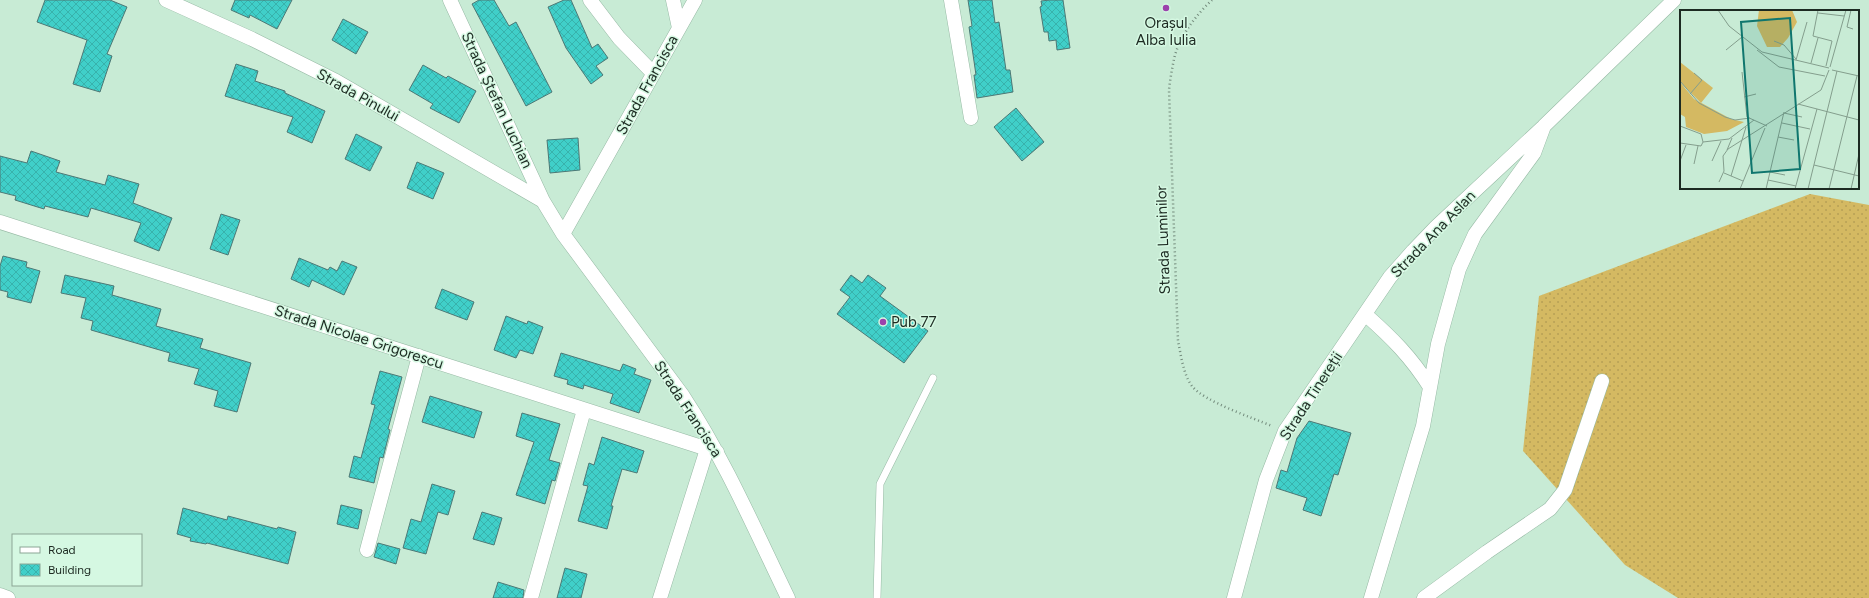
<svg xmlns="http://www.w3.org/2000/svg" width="1869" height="598" viewBox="0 0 1869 598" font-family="Figtree,sans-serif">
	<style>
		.grass { fill: url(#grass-dots) }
		.building { fill: url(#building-cross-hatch); stroke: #4d7875 }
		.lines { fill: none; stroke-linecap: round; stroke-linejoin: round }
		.service-casing { stroke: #96b9a4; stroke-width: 8 }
		.minor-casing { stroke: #96b9a4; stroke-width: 15 }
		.path { stroke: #748c7d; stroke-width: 2.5; stroke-dasharray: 1 3; stroke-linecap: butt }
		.service { stroke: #fff; stroke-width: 7 }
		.minor { stroke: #fff; stroke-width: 14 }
		.poi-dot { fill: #9c41ac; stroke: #d5f8e2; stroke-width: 1.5 }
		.labels { text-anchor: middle; stroke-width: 3; stroke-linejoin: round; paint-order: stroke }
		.poi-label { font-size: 15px; fill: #1d2a22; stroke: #d5f8e2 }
		.street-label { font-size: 15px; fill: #1d2a22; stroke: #d5f8e2 }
		.inset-road { fill: none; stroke: #849e8d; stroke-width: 1 }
		.view { fill: #0f766e; fill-opacity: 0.15; stroke: #0f766e; stroke-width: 2 }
		.inset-edge { fill: none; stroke: #1d2a22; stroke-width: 2 }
	</style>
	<defs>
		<pattern id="grass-dots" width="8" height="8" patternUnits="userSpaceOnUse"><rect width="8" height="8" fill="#d4b962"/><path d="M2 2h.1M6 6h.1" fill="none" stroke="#b69f55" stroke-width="1.8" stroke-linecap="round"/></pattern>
		<pattern id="building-cross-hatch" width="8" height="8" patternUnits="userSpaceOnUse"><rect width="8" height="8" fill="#40cfc9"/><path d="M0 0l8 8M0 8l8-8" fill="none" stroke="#38b2ac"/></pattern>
	</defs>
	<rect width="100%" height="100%" fill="#c8ebd5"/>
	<!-- grass -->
	<path class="grass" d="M1810,194L1869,205V598H1678L1625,565L1523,451L1539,296Z"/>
	<!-- building -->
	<path class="building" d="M45,0H110L127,7L107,54L112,56L100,92L73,84L87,40L37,22Z
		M235,0H292L277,29L250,15L249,18L231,10Z
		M479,0H494L509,26L516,22L552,92L526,106L472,4Z
		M564,0H571L592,48L598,44L608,58L596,66L603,75L591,84L566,48L548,7Z
		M968,0H992L995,23L999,22L1006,70H1010L1013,92L977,98L974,75H976L969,27L972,26Z
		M1050,0H1063L1070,48L1057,50L1056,40L1049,41L1048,32H1044L1040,7L1042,6L1041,1Z
		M343,19L368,32L356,54L332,40Z
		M236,64L258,71L255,81L285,91V93L325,111L312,143L287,132L293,117L225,96Z
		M423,65L446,78L448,76L476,91L459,123L430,108L433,104L409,90Z
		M1016,108L1044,142L1022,161L994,127Z
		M356,134L382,147L370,171L345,159Z
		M578,138L580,170L550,173L547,140Z
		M31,151L60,161L56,172L105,185L108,175L139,184L133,203L172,218L159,251L134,241L141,223L91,208L88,217L45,206L44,209L15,200L16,196L0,192V156L27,163Z
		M417,162L444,173L433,199L407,188Z
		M221,214L240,220L228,255L210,249Z
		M3,256L27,262L26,267L40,271L31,303L7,297L8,292L0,290V266Z
		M299,258L328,270L330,267L337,271L342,261L357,267L344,295L312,280L309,287L291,279Z
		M65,275L114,286L112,295L161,309L156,326L203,339L200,348L251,363L237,412L214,406L218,391L194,384L199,369L168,361L170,353L91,330L93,321L81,318L86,298L61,293Z
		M851,275L862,283L868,275L886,288L880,296L928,331L904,363L837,314L850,297L840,290Z
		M442,289L474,302L467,320L435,308Z
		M506,316L527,324L528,321L543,327L533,354L520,350L516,358L494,350Z
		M561,353L620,371L623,364L636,369L634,374L651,380L639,413L610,403L613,394L584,385L583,389L567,384L568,380L554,376Z
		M380,371L402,377L388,429L390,430L383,458L380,457L374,483L349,477L354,456L361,458L375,405L371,404Z
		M430,396L482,412L474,438L422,422Z
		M522,413L560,424L549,460L560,463L555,481L552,480L545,504L516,495L534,442L516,436Z
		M1309,421L1351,433L1338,475L1334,474L1321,516L1303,510L1307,498L1276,488L1281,470L1287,472L1297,438Z
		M602,437L644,451L637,473L622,469L611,506H613L607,529L578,521L588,486L583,485L589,463L594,465Z
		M432,484L455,491L448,515L438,512L426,554L403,548L411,519L421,522Z
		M341,505L362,510L358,529L337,524Z
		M183,508L227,520L228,516L277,529L278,527L296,532L288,564L207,543L206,544L190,541L191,538L177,534Z
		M482,512L502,518L494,545L473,539Z
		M378,543L400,549L396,564L374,557Z
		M565,568L587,574L581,598H557Z
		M498,582L524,590L523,598H493Z"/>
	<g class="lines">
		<defs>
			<path id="service" d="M877,598L880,484L933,378"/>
			<path id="minor" d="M166,0L252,39L336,81L543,201
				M450,0L543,201L563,234L683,396C725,460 755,530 788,598
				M590,0L619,38L653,73
				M673,0L679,28
				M951,0L971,118
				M0,222L717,452
				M563,234L695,0
				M1366,315C1392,338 1411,357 1430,387
				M367,550L419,356
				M0,595L8,598
				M531,598L584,410
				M660,598L707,449
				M1234,598L1266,480L1285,431L1390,277L1413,251L1436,227L1542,128
				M1371,598L1423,426L1438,344L1459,269L1475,234L1534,153L1544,126L1674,0
				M1424,598L1487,552L1550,509L1565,490L1602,381"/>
		</defs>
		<!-- service casing -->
		<use href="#service" class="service-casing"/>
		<!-- minor casing -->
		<use href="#minor" class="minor-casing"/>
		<!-- path -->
		<path class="path" d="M1212,0C1196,15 1179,37 1174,59C1172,69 1170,80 1169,90L1178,341C1181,355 1183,374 1192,386C1203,401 1253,418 1272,426"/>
		<!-- service -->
		<use href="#service" class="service"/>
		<!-- minor -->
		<use href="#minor" class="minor"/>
	</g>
	<!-- markers -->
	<g class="poi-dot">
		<circle cx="1166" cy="8" r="4"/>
		<circle cx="883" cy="322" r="4"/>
	</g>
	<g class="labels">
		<!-- poi labels -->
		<g class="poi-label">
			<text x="1166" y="28">Orașul<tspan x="1166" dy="17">Alba Iulia</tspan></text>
			<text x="891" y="327" text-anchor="start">Pub 77</text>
		</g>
		<!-- street labels -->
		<g class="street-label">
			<text transform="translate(647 85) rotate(-61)" y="5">Strada Francisca</text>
			<text transform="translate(358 95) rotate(29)" y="5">Strada Pinului</text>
			<text transform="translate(497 100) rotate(65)" y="5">Strada Ștefan Luchian</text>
			<text transform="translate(1433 234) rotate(-46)" y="5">Strada Ana Aslan</text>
			<text transform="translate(1163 240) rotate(-92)" y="5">Strada Luminilor</text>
			<text transform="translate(359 337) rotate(18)" y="5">Strada Nicolae Grigorescu</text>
			<text transform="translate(1311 396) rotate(-57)" y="5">Strada Tinereții</text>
			<text transform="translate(688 409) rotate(57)" y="5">Strada Francisca</text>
		</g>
	</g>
	<!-- overview -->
	<g transform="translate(1680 10)">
		<rect width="179" height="179" fill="#c8ebd5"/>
		<path d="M79,0H112L117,12L108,28L100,37H87L77,16ZM0,52L33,78L21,93L0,72Z" fill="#d4b962"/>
		<path d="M0,72L14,89L51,109L64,112L47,121L24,124L6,117L5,107L0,104Z" fill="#d4b962"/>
		<path class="inset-road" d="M38,0L49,16L82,42L149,58M138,0L133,26L152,31L146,56M171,0L167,17L173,19M138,3L164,6M94,31L104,35L116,49M46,40L62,27M77,40L99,57L145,66M116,50L127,12M131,53L138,28M150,57L166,0M152,60L179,66M62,62L67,107L87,116M0,71L19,93L45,107L55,110L70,108M10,84L22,70L14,63M64,87L76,84M118,94L179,110M104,103L122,107M102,113L130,119M0,116L21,124L23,132L21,136L0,133M98,127L114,130M23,132L49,129L74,110M47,140L52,128M0,151L6,135M32,151L41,131M14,154L18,136M134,155L179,166M90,162L105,165M44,163L63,171M51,166L66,117M88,170L116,176M39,172L44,161L43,146L48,139L141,80L149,60M60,179L85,118M86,179L104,102M115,179L137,99M128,179L157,61M149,179L177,66M171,179L179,144"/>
		<path class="view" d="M110,8L120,159L72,163L61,12Z"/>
		<rect width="179" height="179" class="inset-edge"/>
	</g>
	<!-- legend -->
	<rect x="12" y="534" width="130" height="52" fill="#d5f8e2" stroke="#8ba695"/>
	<rect x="20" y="547" width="20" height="6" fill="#ffffff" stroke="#8ba695"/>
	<text x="48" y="554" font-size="12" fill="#1d2a22">Road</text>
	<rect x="20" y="564" width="20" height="12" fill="url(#building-cross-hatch)" stroke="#8ba695"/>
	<text x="48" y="574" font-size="12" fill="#1d2a22">Building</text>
</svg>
